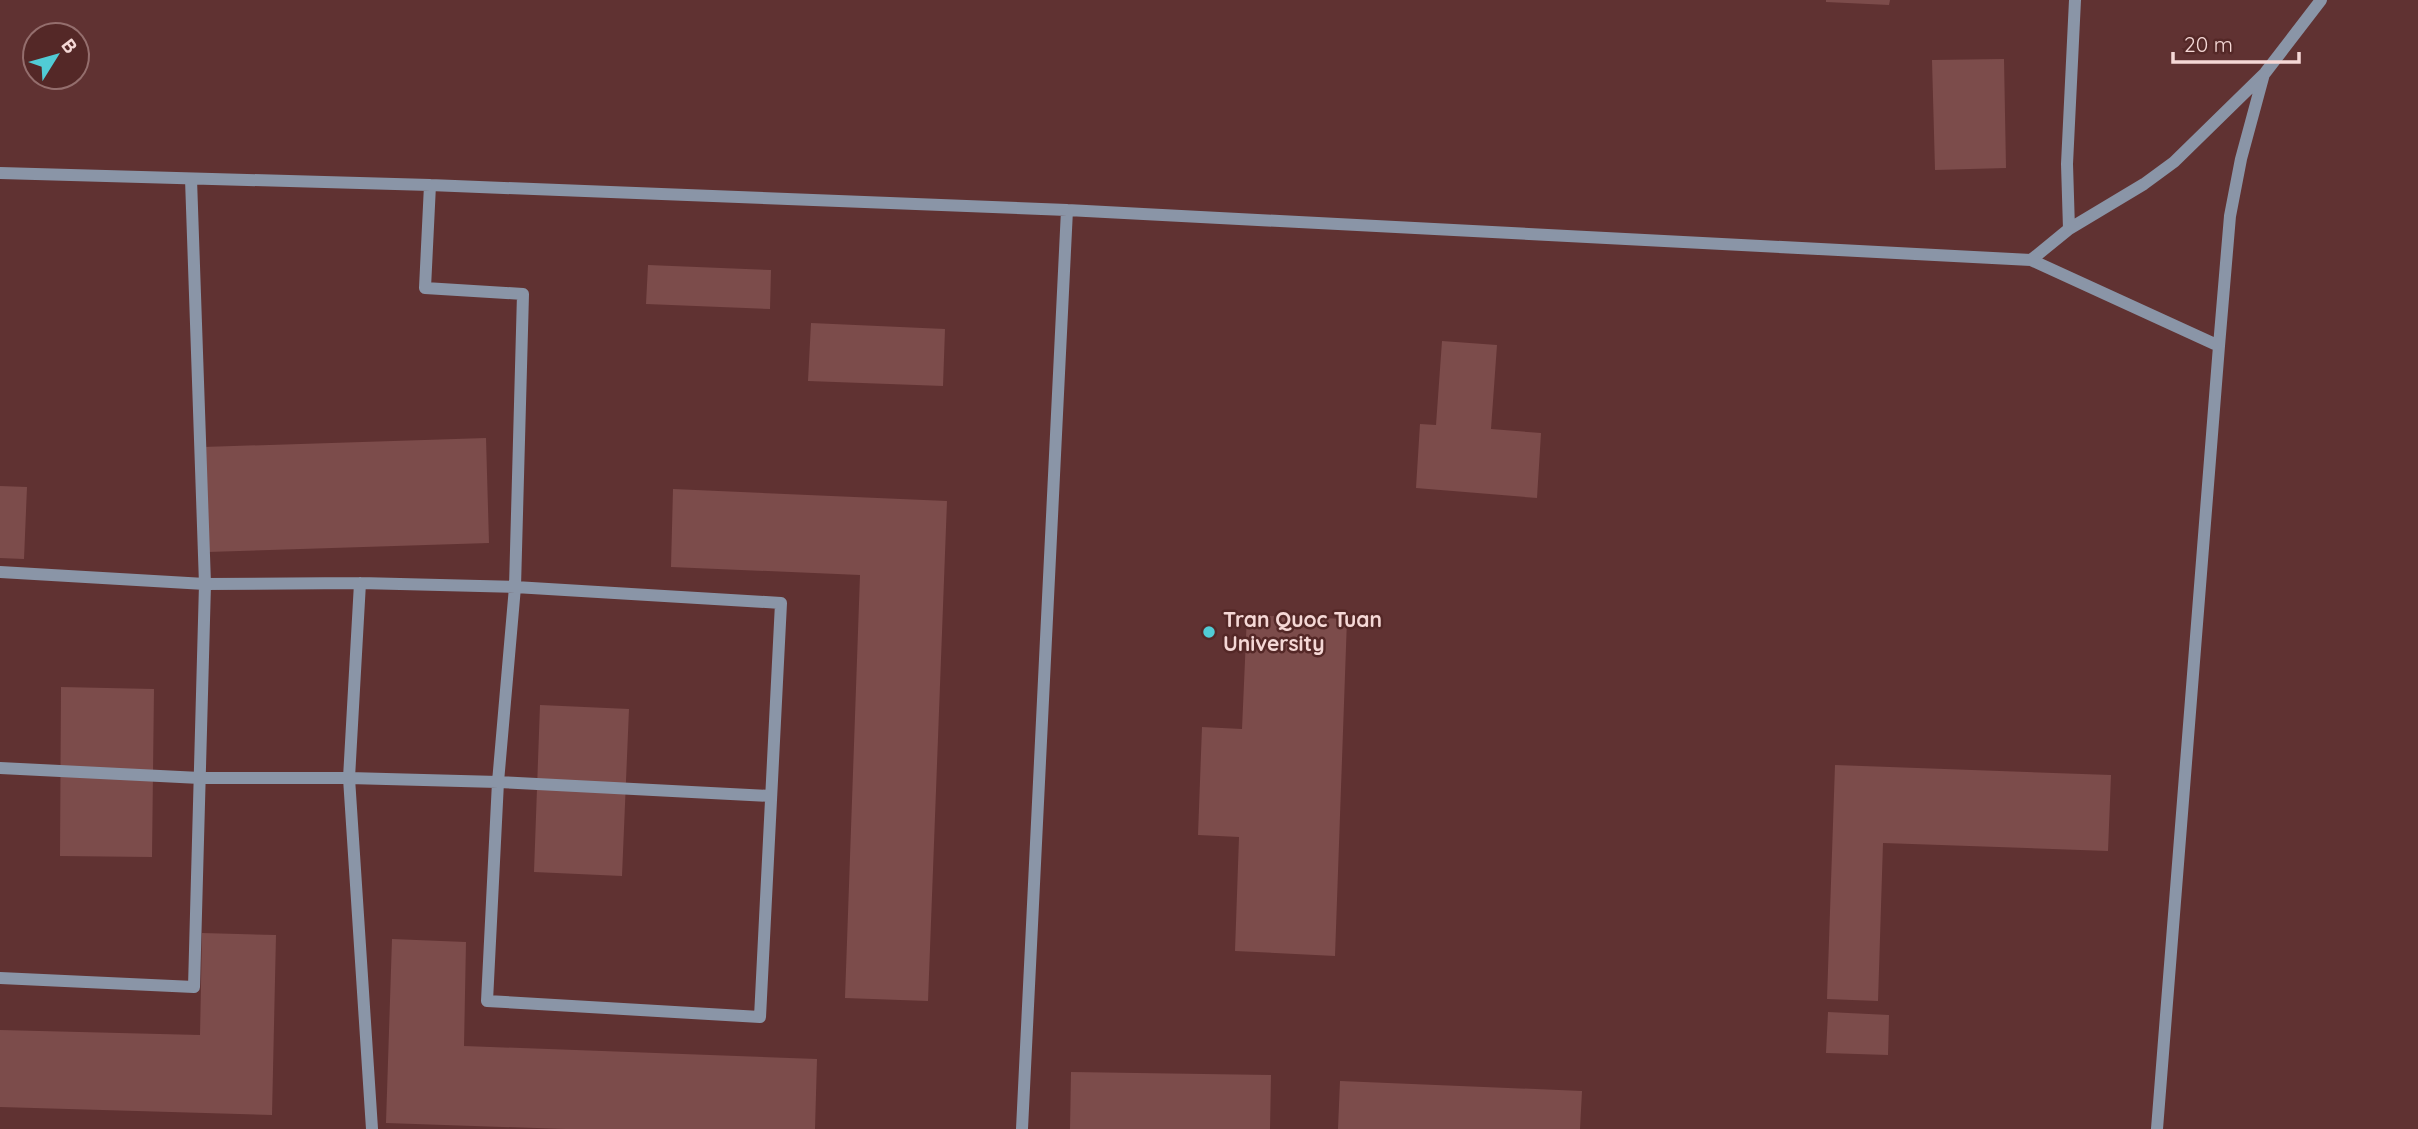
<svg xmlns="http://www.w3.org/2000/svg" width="2418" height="1129" viewBox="0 0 2418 1129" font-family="Quicksand,sans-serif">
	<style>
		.building { fill: #7c4c4b }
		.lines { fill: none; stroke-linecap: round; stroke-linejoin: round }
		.minor { stroke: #8a95a7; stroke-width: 12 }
		.poi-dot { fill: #51ccd5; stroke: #542827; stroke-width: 2.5 }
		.labels { text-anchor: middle; stroke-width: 5; stroke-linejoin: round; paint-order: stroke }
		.poi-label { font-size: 21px; font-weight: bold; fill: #f5d8d6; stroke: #542827; text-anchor: start }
	</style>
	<rect width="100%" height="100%" fill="#603232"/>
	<!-- building -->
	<path class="building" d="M1826,0H1890L1889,5L1826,2Z
		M2004,59L2006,168L1935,170L1932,60Z
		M648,265L771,270L770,309L646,304Z
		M811,323L945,329L943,386L808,381Z
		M1442,341L1497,345L1491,429L1541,433L1537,498L1416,488L1420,424L1436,425Z
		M486,438L489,543L207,552L203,447Z
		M0,486L27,487L24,559L0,558Z
		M673,489L947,501L928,1001L845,998L860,575L671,567Z
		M1247,615L1347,619L1335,956L1235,951L1239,837L1198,835L1202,727L1242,729Z
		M61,687L154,689L152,857L60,856Z
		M540,705L629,709L622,876L534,872Z
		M1835,765L2111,775L2108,851L1883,843L1878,1001L1827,999Z
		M202,933L276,935L272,1115L0,1107V1030L200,1035Z
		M392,939L466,942L464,1046L817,1059L815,1129H565L386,1123Z
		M1828,1012L1889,1015L1888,1055L1826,1053Z
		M1071,1072L1271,1075L1270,1129H1070Z
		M1340,1081L1582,1091L1580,1129H1338Z"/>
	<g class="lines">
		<!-- minor -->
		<path class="minor" d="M0,173L430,185L1067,210L2031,260L2219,346L2157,1129
			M2069,229L2144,184L2174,162L2265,73L2321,0
			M2031,260L2069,229L2067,164L2075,0
			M2219,346L2230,216L2241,159L2264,74
			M0,572L205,584L360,583L515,587L781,603L760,1017L487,1001L498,782L515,587L523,294L425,288L430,185
			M360,583L349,778L372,1129
			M0,768L200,778H349L498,782L771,796
			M0,978L194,987L205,584L191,179
			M1022,1129L1067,210"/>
	</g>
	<!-- markers -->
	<circle class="poi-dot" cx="1209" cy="632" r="7"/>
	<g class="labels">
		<!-- poi labels -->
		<g class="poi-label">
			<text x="1223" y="627">Tran Quoc Tuan<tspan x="1223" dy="24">University</tspan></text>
		</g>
	</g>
	<!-- north arrow -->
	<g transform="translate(56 56) rotate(53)"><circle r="33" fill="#542827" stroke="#946e6d" stroke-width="2"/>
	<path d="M0-5L12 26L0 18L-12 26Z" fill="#51ccd5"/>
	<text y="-10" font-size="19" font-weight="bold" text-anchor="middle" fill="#f5d8d6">B</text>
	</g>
	<!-- scale -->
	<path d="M2173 52v10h126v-10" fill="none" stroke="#f5d8d6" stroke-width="3.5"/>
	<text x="2184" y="52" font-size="21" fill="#f5d8d6" stroke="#542827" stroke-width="5" paint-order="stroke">20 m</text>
</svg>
